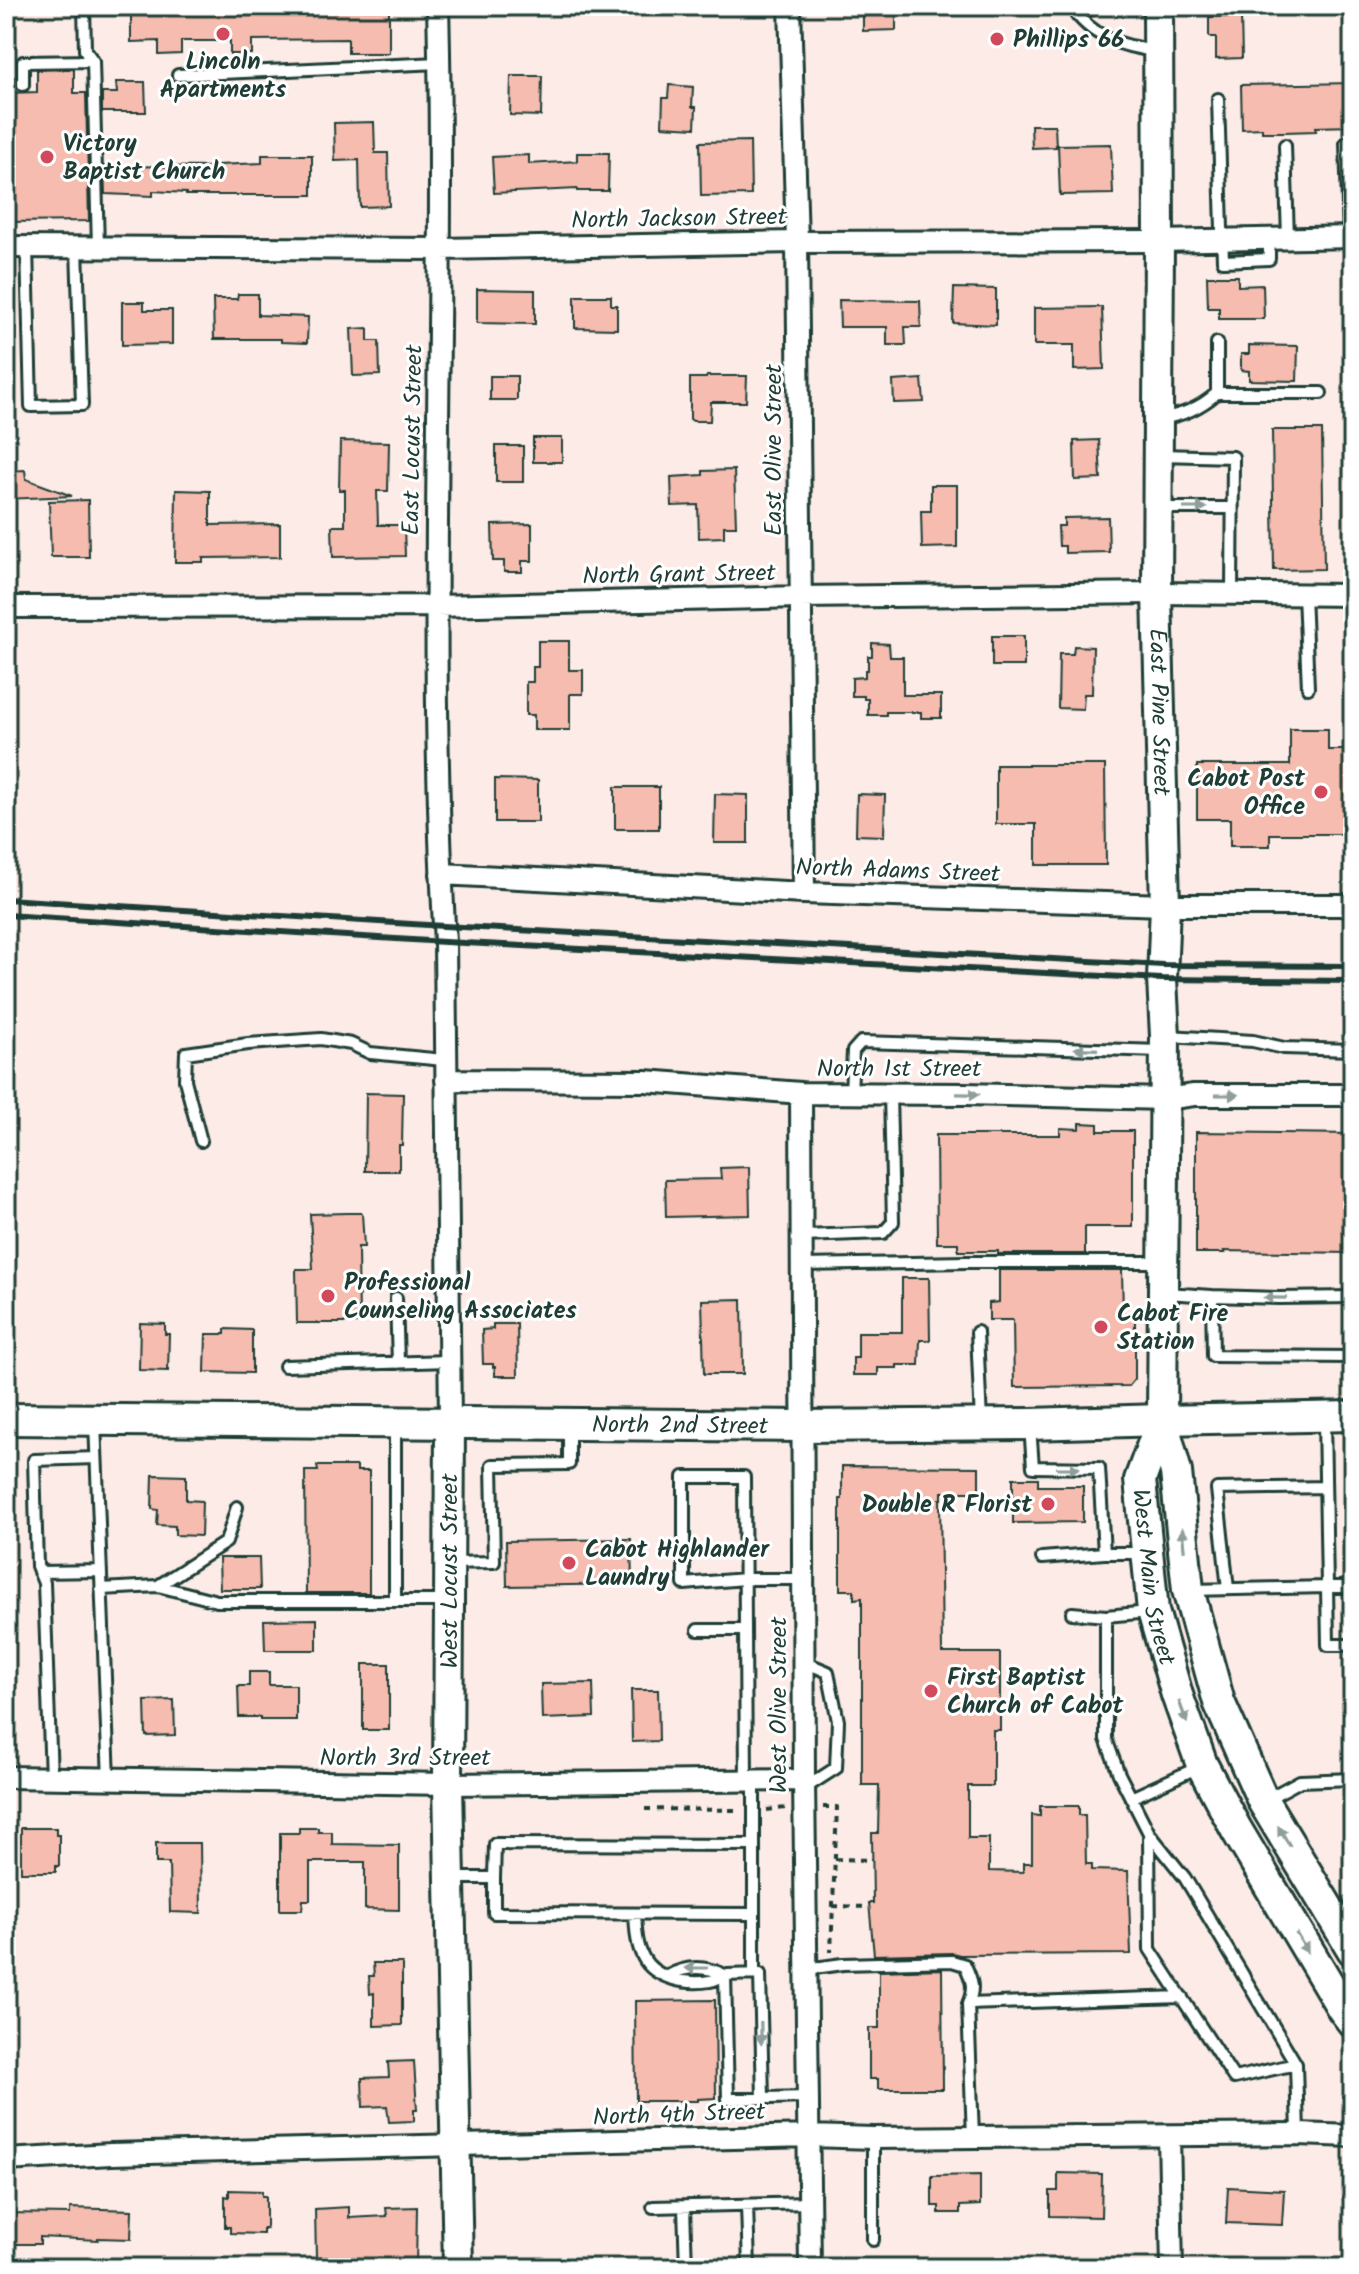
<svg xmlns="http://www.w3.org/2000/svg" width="1359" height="2274" viewBox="0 0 1359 2274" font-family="Kalam,sans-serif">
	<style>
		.building { fill: #f6bcb0; stroke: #1f3d34; stroke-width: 2 }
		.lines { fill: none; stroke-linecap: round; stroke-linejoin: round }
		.lane-casing { stroke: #1f3d34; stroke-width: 16 }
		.street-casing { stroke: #1f3d34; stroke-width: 26 }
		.secondary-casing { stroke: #1f3d34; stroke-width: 34 }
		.primary-casing { stroke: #1f3d34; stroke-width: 36 }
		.path { stroke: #1f3d34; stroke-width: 4; stroke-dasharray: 6 6; stroke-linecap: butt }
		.lane { stroke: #fff; stroke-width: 10 }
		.street { stroke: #fff; stroke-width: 20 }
		.secondary { stroke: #fff; stroke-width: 28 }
		.primary { stroke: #fff; stroke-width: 30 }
		.rail { stroke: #1f3d34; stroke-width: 6 }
		.oneway { fill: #8f9e9a }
		.poi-dot { fill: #d1495b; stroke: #fff; stroke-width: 3 }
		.labels { text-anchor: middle; stroke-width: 6; stroke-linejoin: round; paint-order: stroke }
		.poi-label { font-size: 24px; font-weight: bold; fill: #1f3d34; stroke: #fff; text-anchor: start }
		.street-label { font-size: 24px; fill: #1f3d34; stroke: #fff }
	</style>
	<rect width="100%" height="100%" fill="#fcebe7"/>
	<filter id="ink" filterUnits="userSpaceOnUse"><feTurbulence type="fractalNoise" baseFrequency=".0125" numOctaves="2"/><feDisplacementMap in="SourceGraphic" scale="16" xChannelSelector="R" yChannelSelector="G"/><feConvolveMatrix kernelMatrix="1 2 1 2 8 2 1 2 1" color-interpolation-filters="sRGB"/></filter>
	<g filter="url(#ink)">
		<!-- building -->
		<path class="building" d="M131,6H389V53H348V39L252,40V54H230V41H181V54L159,55V41L131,42Z
			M863,6H896V30L863,31Z
			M1241,16L1242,58L1216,59V37H1209V17Z
			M74,69V93H86L89,221L6,222V93L37,92V70Z
			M511,76H542L541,116L510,115Z
			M116,82H145L146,112H102V93H117Z
			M1353,83V126L1315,127L1316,131L1284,132H1262V128L1242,129L1241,85Z
			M669,85L693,87L692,107H696L695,128L662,126L663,98H668Z
			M374,122L375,153H388L389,206L360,207L359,160L335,161L334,123Z
			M1031,125H1055L1056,147L1032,148Z
			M750,141L751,195L701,196L700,142Z
			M1111,144L1113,194L1060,195L1058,145Z
			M577,153H609L608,191H577V189L494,193L492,157L529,155V164L577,161Z
			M262,155H312V195H186V193L153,191V196L105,194L104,166L219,167L218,165L262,163Z
			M1207,276H1238V286L1263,285L1264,319H1219V308H1208Z
			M954,288L996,289V325L953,323Z
			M477,289L535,290V324L477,323Z
			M238,294H258V315L308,317L307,343L281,342V339H214L213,299H237Z
			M575,296H611V305H617V329L575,328Z
			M839,300L920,301L921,327H905L906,345H887V327H840Z
			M122,302H144V310H172V344L122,345Z
			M1102,307L1104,369L1074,370V345H1034V308Z
			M368,328V341H379L380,375L353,376L351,329Z
			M1249,345L1298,346L1297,381L1249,380V371L1241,370V354H1249Z
			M490,376H517V400H490Z
			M707,376H747L746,402H711L710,421H693L690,419V378H706Z
			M922,379L924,402L894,403L893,381Z
			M1272,430H1322L1324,569L1274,570Z
			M533,438H562V462H533Z
			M1099,440L1101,479L1075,480L1074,441Z
			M340,441L389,442L388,491H377L378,525H404L405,556L333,557L332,526H345V490H339Z
			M496,446H523V482H496Z
			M25,470L26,479L72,496L6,499V471Z
			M734,470L736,526H724V537L699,538L698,505L672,506L671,477L703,475V471Z
			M931,485H957V547L922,548L921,511H931Z
			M176,490L210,491V525L280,524V557L203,558V562H175Z
			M88,500L89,557H51L49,501Z
			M1108,517L1109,552L1065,553V546H1059L1058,526H1064V518Z
			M532,524V561H522V572H504V561H493L492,525Z
			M992,636H1024V666H992Z
			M538,641H569V670H583V694H570V730H534V715H526V682H533V667H538Z
			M872,643L889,644L890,657H903V695H941V718H921V712H886V715H868V699H864V696H852V678L865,677V670H868V656H872Z
			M1074,646L1093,647L1092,694H1084L1083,709L1058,708L1059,654H1073Z
			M1290,729H1328V750H1353V834H1270V846H1230V819H1197V765H1290Z
			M996,765H1105L1106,865H1036V824H996Z
			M495,779L538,780V822H495Z
			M615,787H659V829H615Z
			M715,794L748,795V843H714Z
			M857,794L885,795L884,836L856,835Z
			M366,1093L403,1094L402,1145H399V1171H365Z
			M1080,1123L1098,1124V1131H1133V1227H1085V1254H998V1251H958V1243H937L936,1135H1060V1128L1080,1129Z
			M1196,1132L1353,1134V1235H1348L1349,1253L1224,1251L1225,1253H1196Z
			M749,1167L750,1215L666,1217L665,1180L721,1179L720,1168Z
			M347,1213H362L364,1247H358L359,1323H297L296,1269H313L310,1214Z
			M999,1270H1122L1123,1313H1135V1379L1129,1386L1014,1387L1013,1320H989V1303L999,1302Z
			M902,1278H929L930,1340H920L919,1365H897V1368H878V1375H853V1358H858V1332H902Z
			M742,1299L743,1374H704L702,1300Z
			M140,1323L165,1324V1334H169L168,1371L139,1370Z
			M493,1324H517L518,1376H495V1367H493V1364H483L482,1330L493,1329Z
			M225,1329L252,1330V1373L205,1372L206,1334H225Z
			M317,1466H357V1471H369V1593H306L305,1471H318Z
			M842,1466L979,1467V1492H942V1499H940L942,1653H1000V1730H993V1786H968V1838H989V1871L1023,1872V1863H1032V1815L1040,1816V1806H1079V1815H1085L1086,1864H1092V1870L1128,1871L1131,1954L960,1955L952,1953L874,1955L869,1903H873L872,1833H878L879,1785H862V1598L854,1599V1590H840V1499H842Z
			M153,1475L186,1476V1500L202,1501L201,1536L175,1535V1526L157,1525L158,1510L152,1509Z
			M1013,1478H1038V1486H1083V1522L1013,1523Z
			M631,1539L632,1584L507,1586L506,1541Z
			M219,1558H259L260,1589H220Z
			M317,1619V1650H265L264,1620Z
			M363,1664H389V1730H363Z
			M249,1672H269V1685H296V1720H260V1717H239L238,1686H249Z
			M593,1683L594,1717L542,1719L541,1684Z
			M631,1690H658L659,1741L632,1742Z
			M174,1700L175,1735L146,1736L145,1701Z
			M21,1828H56V1835H59V1866H56V1872H21Z
			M299,1828H318V1832H332V1844L399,1845V1910L365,1909V1862H310V1900H303L302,1910H280V1833H299Z
			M156,1843H200L201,1913L170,1912L169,1863H156Z
			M373,1963H402V2025L374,2026V1993L370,1994L369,1976H374Z
			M942,1969L943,2089H878V2079H869V2028H879V1971Z
			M715,2000L716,2098L698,2099V2101H636L635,2001Z
			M414,2061L417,2110H414V2121L389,2122L387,2106L363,2107L362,2078L389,2077L388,2062Z
			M1058,2173L1102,2174L1101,2217L1050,2216V2191H1058Z
			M980,2175V2205L960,2206V2213H939V2206H932V2176Z
			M1228,2187L1284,2190L1282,2225L1226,2223Z
			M229,2190L262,2191V2196H266V2228H263V2234L230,2233V2227H225V2196L229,2197Z
			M349,2207V2218L387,2216L386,2208L417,2207L416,2268H389L388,2261H345L344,2257L316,2258L315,2209Z
			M70,2208L132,2210L131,2239L98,2238V2240L40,2237V2244H6V2213L70,2214Z"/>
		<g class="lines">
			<defs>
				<path id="lane" d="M1071,6C1090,37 1123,47 1157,51
					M1077,16L1097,6
					M93,61L98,247
					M178,75L439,63
					M23,85V62L93,61L85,50L84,6
					M1218,99L1223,261L1269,259V239
					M1346,143L1349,237
					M1285,145L1288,238
					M27,247L31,406L82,405L77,247
					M1217,343V393
					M1160,419C1183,415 1200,408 1217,393H1321
					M1161,455L1233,457L1232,594
					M1159,508H1232
					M1304,594L1308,688
					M1168,1036L1253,1041L1284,1048L1353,1050
					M851,1093L853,1051L861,1042L1162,1051
					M201,1141L185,1080L186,1053L248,1044L321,1039L351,1044L370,1053L444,1060
					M803,1236L883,1233L893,1222L890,1093
					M803,1265L966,1262H1161
					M1166,1293L1212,1296
					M1353,1297L1279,1298L1212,1296L1213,1356L1353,1357
					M396,1298L398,1363
					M977,1332L981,1423
					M285,1366L449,1361
					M95,1422L109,1780
					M395,1425V1601H447
					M1030,1426L1033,1467L1099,1468L1104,1553
					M1042,1558L1104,1553H1145
					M451,1563L494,1562L492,1465L569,1464V1425
					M39,1572L101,1571
					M158,1586L226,1542L237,1507
					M1353,1587H1327L1328,1645H1353
					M101,1589L158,1586L217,1601H395
					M1228,1589L1217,1489L1325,1487
					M1190,1590L1327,1587L1324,1420
					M1149,1612L1106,1616V1739L1119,1774L1149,1833L1185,1878L1296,2064L1298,2134
					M1072,1613L1106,1616
					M698,1630H745
					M804,1662L828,1672L838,1721L836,1768L805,1788
					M51,1778L44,1583L37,1566L34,1460L96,1458
					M746,1781L744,1477H684V1584L745,1579H803
					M1131,1798L1201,1766
					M1265,1800L1300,1781L1353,1779
					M1149,1833L1150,1949L1234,2078L1296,2064
					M451,1878H494V1913L754,1914
					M494,1878L495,1844L754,1845
					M635,1914C636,1928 636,1944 643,1957C654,1979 688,1985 710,1981C717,1980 722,1976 728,1975C739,1974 750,1975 760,1974L763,2098
					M807,1969L843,1964L952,1961L965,1965C972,1980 975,1988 968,2004
					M754,1974V1780
					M725,1975L728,2099L808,2097
					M668,1976C687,1965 706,1966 725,1975
					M973,2137L968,2004L1182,1997
					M747,2205L749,2268
					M653,2207L809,2203
					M684,2207L686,2268
					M873,2240V2138"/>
				<path id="street" d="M438,6C446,317 426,631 445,942L450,1423
					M790,6L797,242L804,893
					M6,247L440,249L797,242L1159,241L1353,237
					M6,607L436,606L799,597L1157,593L1353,595
					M441,874L804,893L1165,905H1353
					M446,1080L645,1081L801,1093L965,1094L1165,1099L1194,1095H1353
					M801,1093L804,1780L810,2268
					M6,1777L448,1784L804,1780
					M1169,2136L1172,2268
					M6,2160L111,2154L810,2136L873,2138L1298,2134L1353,2136"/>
				<g id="secondary">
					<path id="s1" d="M1158,6L1159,241L1157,593L1165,905L1162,979L1165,1036L1162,1420L1353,1416"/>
					<path d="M450,1423L448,1784L458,2268"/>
				</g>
				<g id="primary">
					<path id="s2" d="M6,1419L803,1426L1030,1424L1162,1420"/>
					<path id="s3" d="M1162,1420L1140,1480L1153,1611L1177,1695L1202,1765L1236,1829L1343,2009L1353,2022"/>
					<path d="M1162,1420L1176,1472L1188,1590L1219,1702L1263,1801L1353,1950"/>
				</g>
			</defs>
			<!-- lane casing -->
			<use href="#lane" class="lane-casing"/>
			<!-- street casing -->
			<use href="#street" class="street-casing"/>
			<!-- secondary casing -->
			<use href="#secondary" class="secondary-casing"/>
			<!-- primary casing -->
			<use href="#primary" class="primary-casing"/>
			<!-- path -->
			<path class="path" d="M823,1807H837L831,1952
				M645,1809L739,1810
				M767,1810L786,1808
				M835,1859L872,1860
				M833,1906L869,1907"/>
			<!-- lane -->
			<use href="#lane" class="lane"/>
			<!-- street -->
			<use href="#street" class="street"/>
			<!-- secondary -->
			<use href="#secondary" class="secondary"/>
			<!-- primary -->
			<use href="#primary" class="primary"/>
			<!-- rail -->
			<path class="rail" d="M6,899L444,926L1163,965L1353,966
				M6,915L445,942L1162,979L1353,981"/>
		</g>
		<!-- one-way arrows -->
		<defs><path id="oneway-solid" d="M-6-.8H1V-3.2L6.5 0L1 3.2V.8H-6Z" transform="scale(2)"/></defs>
		<g class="oneway">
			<use href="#oneway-solid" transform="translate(1195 508)"/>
			<use href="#oneway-solid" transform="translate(1086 1049) rotate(-178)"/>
			<use href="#oneway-solid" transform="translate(968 1094) rotate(1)"/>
			<use href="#oneway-solid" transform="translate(1227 1095)"/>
			<use href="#oneway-solid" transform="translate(1275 1298) rotate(-179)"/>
			<use href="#oneway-solid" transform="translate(1068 1468)"/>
			<use href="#oneway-solid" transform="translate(1183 1539) rotate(-96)"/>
			<use href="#oneway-solid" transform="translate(1183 1712) rotate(70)"/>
			<use href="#oneway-solid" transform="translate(1284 1836) rotate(-121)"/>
			<use href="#oneway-solid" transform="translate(1302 1943) rotate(59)"/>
			<use href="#oneway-solid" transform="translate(696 1968) rotate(180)"/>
			<use href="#oneway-solid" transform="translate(761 2033) rotate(89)"/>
		</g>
	</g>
	<!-- markers -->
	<g class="poi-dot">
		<circle cx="223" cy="34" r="8"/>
		<circle cx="997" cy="39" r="8"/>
		<circle cx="47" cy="157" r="8"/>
		<circle cx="1321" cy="792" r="8"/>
		<circle cx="328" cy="1296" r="8"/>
		<circle cx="1101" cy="1327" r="8"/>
		<circle cx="1048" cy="1504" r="8"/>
		<circle cx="569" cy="1563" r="8"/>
		<circle cx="931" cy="1691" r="8"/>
	</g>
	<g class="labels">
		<!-- poi labels -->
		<g class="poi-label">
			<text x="1013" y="47">Phillips 66</text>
			<text x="223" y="69" text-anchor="middle">Lincoln<tspan x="223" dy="28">Apartments</tspan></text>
			<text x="63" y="151">Victory<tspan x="63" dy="28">Baptist Church</tspan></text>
			<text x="1305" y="786" text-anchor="end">Cabot Post<tspan x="1305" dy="28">Office</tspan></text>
			<text x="344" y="1290">Professional<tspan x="344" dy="28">Counseling Associates</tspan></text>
			<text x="1117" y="1321">Cabot Fire<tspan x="1117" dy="28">Station</tspan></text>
			<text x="1032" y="1512" text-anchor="end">Double R Florist</text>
			<text x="585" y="1557">Cabot Highlander<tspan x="585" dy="28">Laundry</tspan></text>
			<text x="947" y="1685">First Baptist<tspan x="947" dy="28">Church of Cabot</tspan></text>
		</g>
		<!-- street labels -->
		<g class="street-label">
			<text transform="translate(679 218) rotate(-1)" y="8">North Jackson Street</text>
			<text transform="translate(412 440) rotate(-89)" y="8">East Locust Street</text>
			<text transform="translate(773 450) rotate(-90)" y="8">East Olive Street</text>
			<text transform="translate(679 574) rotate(-1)" y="8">North Grant Street</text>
			<text dy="8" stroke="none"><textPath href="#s1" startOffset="706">East Pine Street</textPath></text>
			<text transform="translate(898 870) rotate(2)" y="8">North Adams Street</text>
			<text x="899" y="1076">North 1st Street</text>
			<text dy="8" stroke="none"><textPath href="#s2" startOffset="674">North 2nd Street</textPath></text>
			<text transform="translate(449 1571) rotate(-90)" y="8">West Locust Street</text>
			<text dy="8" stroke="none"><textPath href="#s3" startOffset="162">West Main Street</textPath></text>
			<text transform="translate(778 1705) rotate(-90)" y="8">West Olive Street</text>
			<text x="405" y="1765">North 3rd Street</text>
			<text transform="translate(679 2114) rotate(-2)" y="8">North 4th Street</text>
		</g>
	</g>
	<!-- margin -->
	<rect width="1359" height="2274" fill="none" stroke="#fff" stroke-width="32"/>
	<rect x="16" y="16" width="1327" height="2242" fill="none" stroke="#1f3d34" stroke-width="3" filter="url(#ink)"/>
</svg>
